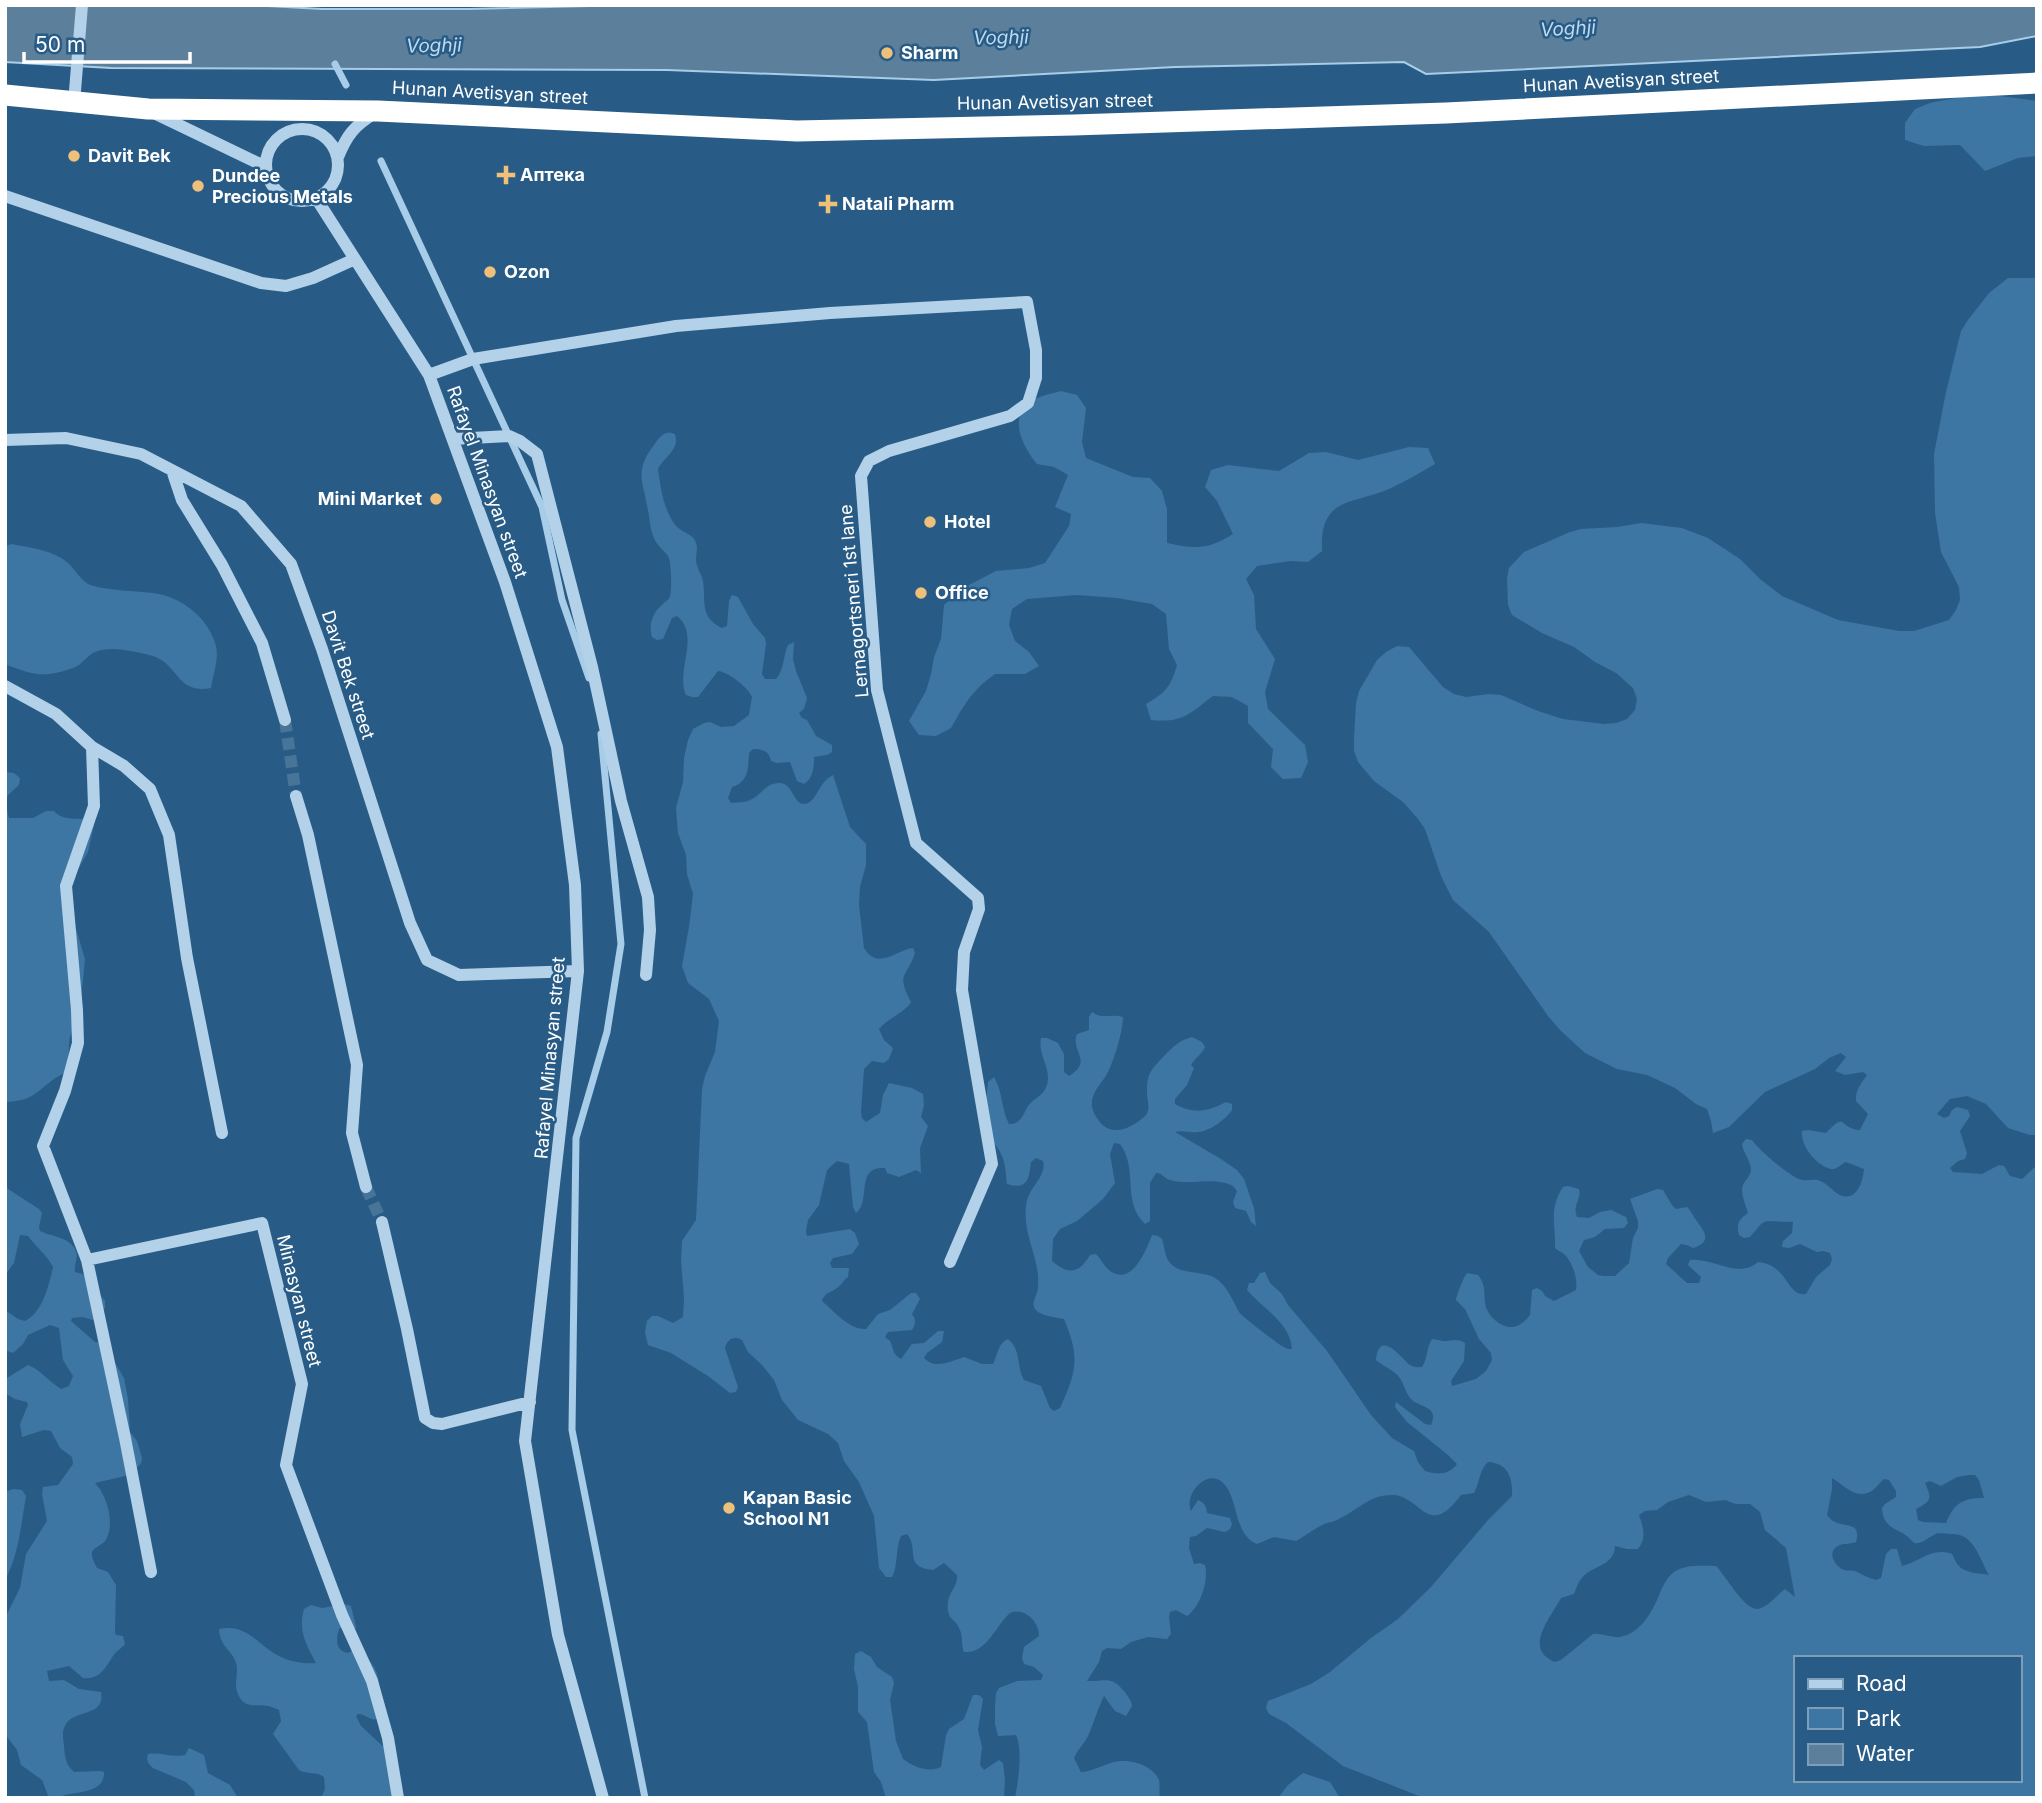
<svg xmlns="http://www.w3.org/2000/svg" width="2042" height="1803" viewBox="0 0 2042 1803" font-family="Inter,sans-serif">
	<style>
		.green { fill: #3d76a2; fill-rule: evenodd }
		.water { fill: #5c809c; stroke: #a8cde8; stroke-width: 2 }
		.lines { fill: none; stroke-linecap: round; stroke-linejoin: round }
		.stream { stroke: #a8cde8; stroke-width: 7 }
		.minor-tunnel { stroke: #487498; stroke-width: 12; stroke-dasharray: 12 6; stroke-linecap: butt }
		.minor { stroke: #b3d1e8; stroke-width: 12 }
		.highway { stroke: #fff; stroke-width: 21 }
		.poi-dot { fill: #efc07a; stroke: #285c86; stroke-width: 2.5 }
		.labels { text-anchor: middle; stroke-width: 5; stroke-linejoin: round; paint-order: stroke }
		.poi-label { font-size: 18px; font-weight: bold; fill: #fff; stroke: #285c86; text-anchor: start }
		.street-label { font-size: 18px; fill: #fff; stroke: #285c86 }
		.water-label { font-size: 19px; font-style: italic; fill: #bfdaef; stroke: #285c86 }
	</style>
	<rect width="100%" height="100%" fill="#285c86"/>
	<!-- green -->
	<path class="green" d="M1965,96H2000L2037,101V156L2018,158L1985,171L1960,145L1924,146L1905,140V123L1915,109L1930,103Z
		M2008,278H2037V1135H2030L2008,1128L1986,1104L1967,1096L1950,1099L1937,1114L1944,1118L1949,1116L1952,1110L1957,1107L1968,1110L1970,1116L1960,1131L1967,1153L1965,1159L1958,1161L1950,1168L1953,1172L1982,1174L1999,1165L2004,1166L2010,1176L2022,1179L2037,1165V1798H1424L1343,1766L1286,1723L1269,1714L1266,1708L1268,1701L1311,1684L1330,1672L1371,1638L1398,1619L1431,1587L1488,1520L1512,1496C1513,1478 1508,1463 1488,1462C1479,1470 1480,1482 1474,1493L1461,1495C1428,1540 1421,1496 1393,1495C1370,1494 1358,1510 1339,1519C1334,1522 1329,1522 1324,1524C1314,1529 1305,1536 1296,1541L1274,1537L1257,1544C1233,1535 1239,1496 1222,1482C1208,1469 1184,1492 1191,1511L1198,1500C1205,1503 1206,1506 1207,1513L1230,1518L1232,1524L1230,1529L1225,1532L1207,1528L1196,1536L1190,1537L1189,1548L1194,1564L1200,1563L1205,1565C1209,1581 1200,1607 1187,1616L1176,1610L1170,1612L1169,1617L1171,1634L1167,1639L1148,1637L1131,1642L1121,1649L1107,1648L1102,1651L1099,1662L1087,1681C1106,1682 1110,1675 1124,1691C1128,1697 1131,1699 1132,1706L1126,1716L1115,1711L1104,1696C1098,1709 1094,1721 1089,1734C1085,1743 1078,1749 1074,1758L1081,1772C1094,1771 1102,1765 1114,1762C1129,1758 1153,1765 1159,1780C1160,1785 1159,1793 1160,1798H1015C1018,1782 1023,1750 1016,1735L998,1736L995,1724V1706L996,1693L999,1688L1017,1681L1041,1680L1043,1675L1034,1667L1024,1664L1022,1658L1024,1647L1039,1636C1039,1621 1024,1607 1010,1613C995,1626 987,1654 964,1652C961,1645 963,1637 960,1630C955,1616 946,1622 948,1601C950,1591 958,1586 957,1575L944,1563L933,1570C902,1567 920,1549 907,1534L901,1536C895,1550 898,1567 892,1577H886L879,1568L874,1516L859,1482L844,1461L838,1443L828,1434L798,1420L782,1400L774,1380L762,1365L748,1352L742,1340C734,1336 728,1338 725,1348L738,1387L736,1392L730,1393L708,1376L671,1353L648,1345L645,1332L647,1321L652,1316H658L673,1323L683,1317L684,1298L681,1260L682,1241L696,1220L702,1089L705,1076L715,1052L719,1021L709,999L688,983L682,966L689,927L693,894L687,874L686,855L678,833L676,808L683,782L684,758L688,740L693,729L704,723L710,722L721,727L734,726L749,715L752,697C748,687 728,672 718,671L698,697H692L686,695C675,672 701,635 677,616L672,618L663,639L657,640L652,637C648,624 653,612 663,604C667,599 668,602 670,596C672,587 671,573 670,563C670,554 661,550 656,542C650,532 650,521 648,510C643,481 634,471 654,445C660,437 664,430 675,434C680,450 665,456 658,469C661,489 663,509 676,526C682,533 694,534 696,543C698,548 696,554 696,560C696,567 701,573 703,581C706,601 699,617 722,628L727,626L729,601L732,595L738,597L753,624L765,638L766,644L762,674L765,679H776C784,671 783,656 788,645L794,642L793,659L796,671L807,698L804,709L799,713L802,718L807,720L816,736L832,745V752L827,755L814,757C814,768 813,778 804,784L797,781L790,762L777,763L771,761C769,751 763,749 753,749L749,753C748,768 749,782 732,787L728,798L731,803C737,802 746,803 752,799C762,794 766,783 779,783C794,782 793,809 808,803C818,798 819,782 833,775L850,827L866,844V865L860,887L859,905L864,948C878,971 896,950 913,948L915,953C906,979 896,973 911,1002C907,1011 887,1019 879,1029L884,1040L893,1048L889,1059L884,1063L872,1061L864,1069L861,1112L862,1118L866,1122L880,1113L883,1095L889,1083L912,1088L923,1094L924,1105L921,1117L928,1126L920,1148L921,1173L916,1170L899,1177L887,1173L885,1168C854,1166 872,1201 856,1213L853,1207L849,1164L837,1161L827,1170L819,1205L808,1220L806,1231L807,1236L850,1229L855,1233L859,1244L852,1254L833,1258L830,1263L832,1268H849L848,1277C843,1280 842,1285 837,1288C830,1293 825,1292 822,1301C834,1311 849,1330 866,1329L878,1314L890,1310L911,1293H916L920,1299L912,1314C916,1320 916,1323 912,1330L888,1332L885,1337L890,1341C894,1349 892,1354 901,1359L912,1344L924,1343L938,1331H944L942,1342L927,1353L924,1358C935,1370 951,1361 964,1357L982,1364H993C998,1354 998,1343 1008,1339C1022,1351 1016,1366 1024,1380L1041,1386L1050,1408L1054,1411L1060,1408C1077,1371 1080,1357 1064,1319C1056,1317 1037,1316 1034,1307C1032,1302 1036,1297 1037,1292C1039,1287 1038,1280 1038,1275C1035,1248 1021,1228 1027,1200C1031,1186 1047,1175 1043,1161L1036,1158L1031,1162C1029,1177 1029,1191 1007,1184C1005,1165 1005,1153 990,1140L986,1101L988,1082L994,1077C1003,1092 1001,1109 1009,1124C1021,1124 1023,1115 1028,1106C1032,1100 1040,1097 1044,1091C1056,1073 1037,1057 1041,1038H1047L1058,1043L1064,1054V1072L1069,1076C1094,1061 1070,1051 1077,1034L1089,1030V1017L1092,1012C1102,1020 1111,1013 1123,1017C1123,1031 1114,1061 1107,1074C1101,1084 1090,1094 1092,1107C1093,1112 1096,1117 1099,1121C1112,1138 1132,1128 1145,1116C1152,1109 1146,1099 1147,1090C1147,1071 1154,1067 1166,1054C1175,1045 1179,1041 1192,1037L1202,1042L1205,1047C1202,1054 1195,1058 1191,1065L1194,1068L1187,1085L1175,1099V1104C1194,1115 1209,1111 1226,1102L1232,1104V1110C1225,1120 1210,1131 1198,1132C1190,1133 1183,1130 1175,1132L1221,1159L1237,1170L1244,1179L1254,1208L1256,1226L1251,1222L1246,1211L1235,1208L1233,1202L1237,1191L1233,1186C1213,1176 1191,1186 1170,1180C1163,1178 1163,1173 1156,1173L1150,1183V1221L1145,1224C1121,1201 1139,1170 1120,1144L1114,1143L1110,1154L1115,1183L1103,1199L1077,1221L1060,1229L1053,1239L1052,1261C1068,1275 1079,1274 1090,1255L1096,1254C1102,1260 1106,1271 1116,1274C1135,1280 1147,1248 1152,1235L1158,1236L1162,1239C1164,1245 1165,1255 1168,1260C1178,1277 1205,1269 1218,1280C1228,1288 1233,1301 1239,1312C1240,1315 1278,1344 1282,1346C1288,1349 1286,1349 1292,1349C1290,1322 1263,1309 1247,1290L1249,1283H1254L1260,1273L1265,1272L1270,1283L1282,1294L1288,1305L1327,1351L1371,1415L1392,1438L1414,1451L1418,1462L1425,1471C1437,1475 1449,1475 1457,1464L1448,1455L1407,1422L1395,1407L1396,1402L1425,1424L1431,1425C1440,1405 1418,1408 1410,1398C1405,1392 1404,1383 1399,1377C1394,1370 1383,1366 1376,1360C1379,1327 1403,1360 1410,1365C1415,1368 1417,1367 1422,1367C1428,1358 1426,1348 1432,1339C1436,1339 1439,1340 1442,1341C1450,1342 1456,1337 1465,1343L1464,1361L1451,1381L1452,1386L1476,1379L1486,1371L1492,1360L1491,1353L1479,1339L1465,1309L1456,1300C1456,1297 1464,1276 1467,1273L1478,1275C1487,1286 1483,1295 1486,1307C1489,1318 1505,1331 1517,1326C1522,1324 1527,1319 1530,1315L1532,1290L1537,1288L1542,1291L1545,1296L1554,1301L1576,1290C1578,1280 1573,1263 1565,1255C1562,1252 1558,1251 1555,1248C1556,1223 1548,1211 1563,1187L1568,1186L1579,1189C1582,1200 1572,1204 1577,1217L1589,1218L1600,1212L1611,1210L1626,1217L1628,1223L1624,1228L1605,1229L1595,1237L1584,1240L1579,1251L1588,1267L1598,1275L1603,1276H1615L1629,1263L1633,1238L1638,1228V1221L1630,1199L1657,1189L1663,1190L1672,1205L1676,1209L1687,1207C1690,1210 1692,1213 1694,1217C1701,1228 1716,1241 1693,1248L1687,1245L1681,1244L1668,1258L1666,1264L1687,1283H1699L1701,1277L1688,1265L1690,1260C1714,1257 1737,1280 1758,1262C1789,1265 1786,1297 1806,1294L1816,1277L1830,1265L1832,1259L1830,1253L1823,1251L1817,1252L1800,1244L1789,1248L1782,1247L1783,1241L1792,1233L1793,1222L1767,1221L1762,1223L1750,1237L1744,1238L1739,1235C1736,1224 1739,1219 1748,1213C1746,1205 1740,1194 1743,1185C1745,1180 1750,1177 1751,1170C1751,1161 1743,1153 1742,1144L1746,1139L1752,1140C1759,1150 1788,1175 1799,1179C1806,1182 1813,1178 1820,1181C1828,1184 1832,1190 1838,1194C1856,1204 1863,1182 1864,1169L1846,1162C1841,1164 1837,1170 1831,1169C1817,1166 1800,1146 1802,1131L1808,1130L1826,1133C1847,1110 1839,1129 1860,1130L1868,1114L1856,1101C1855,1090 1861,1084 1867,1075L1863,1072L1845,1075L1835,1071L1846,1057L1841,1053L1829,1058L1815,1069L1765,1092L1729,1127L1713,1133L1711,1121L1707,1109L1696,1104L1675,1088L1647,1075L1617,1069L1585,1053L1560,1030L1548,1016L1489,932L1453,900L1441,876L1425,829L1418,819L1403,802L1374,781L1358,762L1354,751V738L1356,703L1359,691L1377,660L1386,652L1397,646L1409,647L1443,687L1454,694L1466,697L1489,694L1501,695L1538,711L1563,719L1604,724L1616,723L1627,719L1635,710L1637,699L1633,688L1616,673L1595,662L1574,647L1542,633L1512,615L1508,605L1507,579L1509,568L1524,552L1570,532L1581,529L1617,527L1641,523L1682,528L1708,538L1740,559L1760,579L1782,596L1838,620L1899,631H1914L1949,620L1956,610L1960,600L1959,587L1941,552L1935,513L1934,454L1946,392L1961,331L1968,320L1989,293ZM1969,1475H1975L1979,1480L1984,1498C1963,1498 1954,1503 1946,1523L1923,1522L1918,1520L1916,1509C1932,1501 1932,1498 1925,1483L1930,1481L1941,1486L1957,1477ZM1832,1478C1844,1485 1854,1499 1870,1492C1876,1489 1879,1483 1884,1479L1889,1480L1896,1491V1497L1885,1504L1882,1508C1883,1532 1902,1527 1914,1543C1923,1544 1925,1539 1934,1535C1938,1532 1945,1534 1950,1534C1974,1532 1979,1558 1989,1575C1980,1573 1965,1574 1958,1565C1955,1562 1954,1557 1952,1554C1931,1547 1922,1561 1902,1566L1897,1549H1891L1886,1554L1881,1578L1876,1580C1868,1578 1862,1574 1855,1571C1851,1570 1847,1571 1844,1570C1836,1567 1828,1555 1835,1548C1841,1542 1849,1545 1856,1542C1863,1517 1838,1532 1827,1515L1832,1489ZM1689,1495L1706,1502L1725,1500L1736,1504H1750L1760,1512L1765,1530L1786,1548L1795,1597L1785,1589C1778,1594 1767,1608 1758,1609C1744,1610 1726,1576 1716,1566C1702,1566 1686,1564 1674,1572C1664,1580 1662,1589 1657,1600C1650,1616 1638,1634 1620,1637C1611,1638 1602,1633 1593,1634L1561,1660L1554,1662C1551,1660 1547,1658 1544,1655C1530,1640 1554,1612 1561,1598L1574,1594C1576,1589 1578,1582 1582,1578C1592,1565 1614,1567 1615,1546L1627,1549H1638C1647,1538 1643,1527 1639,1515L1645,1511L1657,1510L1668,1502ZM1795,1658H2019V1780H1795Z
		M1061,391L1077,395L1086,408L1082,442L1086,458L1133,477L1150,478L1162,491L1167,509V543C1195,549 1208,550 1233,534L1217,501L1205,487L1211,470L1228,465L1279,471L1309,453L1326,452L1358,460L1409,447L1428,448L1435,464C1421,472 1406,481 1391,488C1353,505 1319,496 1322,551L1308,562L1291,561L1257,566L1246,579L1254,595L1256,629L1275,659L1265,692L1268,709L1305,745L1308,762L1301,778L1283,779L1271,767L1273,749L1248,723V706L1232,697L1213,696C1189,714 1183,723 1151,720L1146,704C1165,693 1171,687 1177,665L1169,649L1166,614L1152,604L1117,598L1077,595L1027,599L1012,609L1009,625L1015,641L1029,652L1039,666L1025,674H995L982,684L970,697L960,712L951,728L936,736L919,735L909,721L926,691L931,674L934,657L941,639L944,605L965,587L996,571L1029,568L1045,563L1069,526L1071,514L1055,507L1068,475L1054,467L1037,464C1024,448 1008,420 1029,403C1037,396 1051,394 1061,391Z
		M12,544C31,548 52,550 67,562C75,569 81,581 90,585C113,592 137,590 159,594C185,600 209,619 216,646C219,659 213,675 211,688C175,695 179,661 149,655C133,651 117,647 101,650C91,652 86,659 79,665C74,668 69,669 64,671C38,678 30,673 7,665L5,546Z
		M5,772L14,773L20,778L19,785L7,796L6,807L9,818H33L46,811H54C65,823 80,816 95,821L88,852L74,876L68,893L74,922L85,959L79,1021C61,1039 75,1059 64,1073C63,1074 55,1078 54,1079C34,1094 32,1101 5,1102Z
		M5,1187L39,1209L42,1213L39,1227L40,1231C52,1237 74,1237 77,1255C77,1260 74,1266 75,1272L83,1274L105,1301V1308L93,1320L82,1317L72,1318L71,1321L95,1342L107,1344L108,1351L124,1378L128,1399L130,1432L137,1441L142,1458L141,1463L135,1470L125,1476L95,1483C107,1495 116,1526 105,1541C102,1545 94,1547 92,1552C91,1557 95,1564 97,1568L108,1572L116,1585L115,1632L116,1635L123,1636L125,1644C121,1649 117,1650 113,1656C105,1668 100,1680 83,1678L69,1666L47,1671L49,1681L64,1680L79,1689L101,1692C106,1718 72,1709 65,1726C61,1733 64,1740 64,1747C65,1758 66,1765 74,1772L100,1771L104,1772C105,1794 76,1791 62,1796L63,1798H49L42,1780L21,1765L17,1750L5,1734V1618L20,1588L26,1554L47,1521L42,1494L43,1487L58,1485L73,1464L72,1457L60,1448L51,1431L44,1430L22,1437L20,1424L28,1405L27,1402L15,1399L5,1393V1381L7,1378L28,1365C40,1369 49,1382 61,1389L69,1386L73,1376L63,1360L59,1328L50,1325L28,1335L23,1344L13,1353L5,1350V1310L18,1319L25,1321C43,1312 49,1285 53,1267C47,1255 36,1247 28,1236L20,1235L14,1263L5,1275Z
		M13,1489L22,1490L26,1496C21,1525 19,1554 5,1580V1492Z
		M344,1604L351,1606L356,1627L355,1630L342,1627L339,1629C336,1639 335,1651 348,1653L355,1649C360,1653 368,1658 372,1664C383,1679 379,1701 377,1719C370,1721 366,1714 358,1714L356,1716L361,1726L386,1749L399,1798H321L325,1789L324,1777C317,1771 307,1775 299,1770L273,1734L281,1721L279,1710C276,1709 272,1707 269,1706C256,1703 243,1711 237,1691C234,1683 239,1672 236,1663C232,1649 220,1648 219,1629C238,1625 250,1634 264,1646C278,1658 297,1665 316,1663C306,1644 298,1632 304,1609L311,1605L322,1608Z
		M861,1651L871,1657L877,1667L892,1677L894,1683L890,1700L896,1741L903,1759C913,1767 929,1773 941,1767L946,1735L949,1729L964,1719L973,1695H979L983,1699L978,1730L982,1747L980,1765L984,1770L999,1760L1003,1763L1005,1780L1004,1798H886L881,1782L874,1772L867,1722L858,1712V1687L854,1669L855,1654Z
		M189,1748L204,1755L208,1773L230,1785L238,1798H195L194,1790L186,1782L153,1768C148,1764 146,1760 148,1754C161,1752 173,1758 185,1755Z
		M1303,1773L1330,1782L1340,1798H1278L1288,1785Z"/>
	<!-- water -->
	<path class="water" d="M5,5H250L322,9H469L631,5H2037V36L1980,47L1426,74L1404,62L1175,67L934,80L667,70L111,68L5,62Z"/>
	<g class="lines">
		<!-- stream -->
		<path class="stream" d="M335,64L346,85
			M381,161L542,507L562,600L589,678
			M601,734L621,944L607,1032L576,1138L572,1430L645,1798"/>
		<!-- minor-tunnel -->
		<path class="minor-tunnel" d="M285,720L296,796
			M366,1187L382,1222"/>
		<!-- minor -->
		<path class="minor" d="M74,103L82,5
			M154,113L266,167
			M266 165a36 36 0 1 1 72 0a36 36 0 1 1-72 0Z
			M338,157C347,135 354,126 375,113
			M5,196L261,283L286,286L313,278L355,259
			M316,198L429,375L505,582L557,747L575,885L578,971L525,1441L558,1635L603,1798
			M429,375L473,359L676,326L830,313L1027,302L1036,350V378L1028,403L1010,416L889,451L869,461L861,476L877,690L916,843L978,898L979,909L964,952L962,990L992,1164L950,1262
			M453,439L509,436L520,441L537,454L592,667L621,801L648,897L650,930L646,975
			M5,440L66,438L141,454L241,506L291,564L322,649L410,923L427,960L459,975L578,971
			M172,470L182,500L222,565L262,643L285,720
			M5,686L56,714L92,747L124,766L150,789L169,835L187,958L222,1133
			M92,747L94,806L66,886L77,1010L78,1043L65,1091L43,1146L87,1260L125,1438L151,1572
			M296,796L308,835L357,1065L352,1133L366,1187
			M382,1222L407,1329L425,1418L433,1423L442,1424L530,1402
			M87,1260L262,1223L302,1384L286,1465L342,1615L372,1681L388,1738L398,1798"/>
		<!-- highway -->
		<path class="highway" d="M5,95L148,109L378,111L797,131L1074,125L1446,113L2037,83"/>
	</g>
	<!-- markers -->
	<g class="poi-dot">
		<circle cx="887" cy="53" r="7"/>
		<circle cx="74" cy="156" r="7"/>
		<path d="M502.5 164.5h7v7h7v7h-7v7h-7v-7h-7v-7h7z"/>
		<circle cx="198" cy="186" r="7"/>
		<path d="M824.5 193.5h7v7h7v7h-7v7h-7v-7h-7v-7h7z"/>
		<circle cx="490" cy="272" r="7"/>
		<circle cx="436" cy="499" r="7"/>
		<circle cx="930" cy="522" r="7"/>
		<circle cx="921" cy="593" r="7"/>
		<circle cx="729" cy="1508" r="7"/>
	</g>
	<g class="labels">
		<!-- poi labels -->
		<g class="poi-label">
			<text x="901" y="59">Sharm</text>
			<text x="88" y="162">Davit Bek</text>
			<text x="520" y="181">Аптека</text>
			<text x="212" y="182">Dundee<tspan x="212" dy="21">Precious Metals</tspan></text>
			<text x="842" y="210">Natali Pharm</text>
			<text x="504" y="278">Ozon</text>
			<text x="422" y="505" text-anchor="end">Mini Market</text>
			<text x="944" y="528">Hotel</text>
			<text x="935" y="599">Office</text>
			<text x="743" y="1504">Kapan Basic<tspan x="743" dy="21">School N1</tspan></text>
		</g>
		<!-- street labels -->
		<g class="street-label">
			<text transform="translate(1621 81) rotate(-3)" y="6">Hunan Avetisyan street</text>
			<text transform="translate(490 93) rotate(3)" y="6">Hunan Avetisyan street</text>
			<text transform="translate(1055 102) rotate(-1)" y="6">Hunan Avetisyan street</text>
			<text transform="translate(487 482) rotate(70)" y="6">Rafayel Minasyan street</text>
			<text transform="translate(854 601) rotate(-95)" y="6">Lernagortsneri 1st lane</text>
			<text transform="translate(348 675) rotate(72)" y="6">Davit Bek street</text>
			<text transform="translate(550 1058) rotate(-85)" y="6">Rafayel Minasyan street</text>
			<text transform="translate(299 1301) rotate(76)" y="6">Minasyan street</text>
		</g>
		<!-- water labels -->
		<g class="water-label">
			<text transform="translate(1568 28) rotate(-3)" y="7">Voghji</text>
			<text transform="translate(1001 37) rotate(-1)" y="7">Voghji</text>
			<text transform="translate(434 45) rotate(-1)" y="7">Voghji</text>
		</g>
	</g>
	<!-- border -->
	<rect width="2042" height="1803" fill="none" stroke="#ffffff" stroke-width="14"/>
	<!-- legend -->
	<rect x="1794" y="1656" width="228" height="126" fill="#285c86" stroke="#7e9db6" stroke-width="2"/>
	<rect x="1808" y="1679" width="35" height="10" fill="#b3d1e8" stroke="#7e9db6" stroke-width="2"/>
	<text x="1856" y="1691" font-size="21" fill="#ffffff">Road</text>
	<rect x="1808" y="1708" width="35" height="21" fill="#3d76a2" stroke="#7e9db6" stroke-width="2"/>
	<text x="1856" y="1726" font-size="21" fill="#ffffff">Park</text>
	<rect x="1808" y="1744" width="35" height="21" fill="#5c809c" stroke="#7e9db6" stroke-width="2"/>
	<text x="1856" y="1761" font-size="21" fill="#ffffff">Water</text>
	<!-- scale -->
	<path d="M24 52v10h166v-10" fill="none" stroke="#ffffff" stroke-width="3.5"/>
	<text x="35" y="52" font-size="21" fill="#ffffff" stroke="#285c86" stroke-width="5" paint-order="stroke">50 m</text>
</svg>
